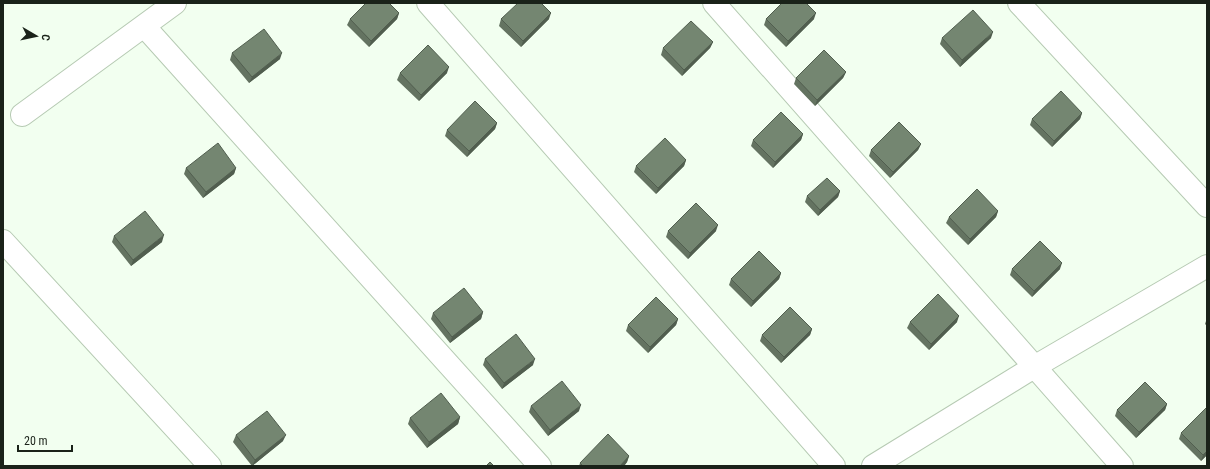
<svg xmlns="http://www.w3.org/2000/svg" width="1210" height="469" viewBox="0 0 1210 469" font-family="'Roboto Condensed',sans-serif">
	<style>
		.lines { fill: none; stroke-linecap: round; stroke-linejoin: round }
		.minor-casing { stroke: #b6cab3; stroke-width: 24 }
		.minor { stroke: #fff; stroke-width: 22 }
		.wall { fill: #647361 }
		.shaded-wall { fill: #515e4f }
		.building { fill: #748671; stroke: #515e4f }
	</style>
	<rect width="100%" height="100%" fill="#f2fff0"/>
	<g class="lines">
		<defs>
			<path id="minor" d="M428,3L834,466
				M714,3L1122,466
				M1019,3L1207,206
				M144,26L540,466
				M22,115L175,3
				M3,241L210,466
				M873,466L1034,367L1207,266"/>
		</defs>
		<!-- minor casing -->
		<use href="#minor" class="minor-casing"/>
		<!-- minor -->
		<use href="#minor" class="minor"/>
	</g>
	<!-- wall -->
	<path class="wall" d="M399,13L397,19L369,47L347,25L350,19Z
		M501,19H549L521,47L499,26Z
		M766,19H814L786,47L764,25Z
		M942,38H991L960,67L940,44Z
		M713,42L710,48L682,76L661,55L663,48Z
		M232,53L280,59L249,83L230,60Z
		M846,72L843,78L815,106L794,84L796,78Z
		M400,73H447L419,101L397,80Z
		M1082,113L1080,119L1052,147L1030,125L1032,119Z
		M497,123L495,129L467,157L445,136L447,130Z
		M803,134L801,140L773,168L751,146L753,140Z
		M921,144L918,150L890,178L869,156L871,150Z
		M686,160L684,166L656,194L634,172L636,166Z
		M186,168H236L234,174L203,198L184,174Z
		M840,191L838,197L818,216L805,202L807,196Z
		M998,211L996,217L968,245L946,223L949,217Z
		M668,231H716L688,259L666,237Z
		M114,236L162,242L131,266L112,242Z
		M1012,269H1060L1032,297L1010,275Z
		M781,273L779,279L751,307L729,285L731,279Z
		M483,312L481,319L450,343L431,319L433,313Z
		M1207,318V326L1205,324Z
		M678,319L676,325L648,353L626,331L628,325Z
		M910,322H957L929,350L907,328Z
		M812,329L810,335L781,363L760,341L762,335Z
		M485,359L533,365L502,389L483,365Z
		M1167,404L1165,410L1136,438L1115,416L1117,410Z
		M531,406L579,411L548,436L529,412Z
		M460,417L458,424L427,448L408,424L410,418Z
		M1181,433L1207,455L1201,461L1179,439Z
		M236,435L283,441L252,466L233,442Z
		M629,456L627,462L624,466H579L580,463Z"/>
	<!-- shaded-wall -->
	<path class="shaded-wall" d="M399,13L397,19L369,47L371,41Z
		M551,13L549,19L521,47L523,41Z
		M816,13L814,19L786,47L788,41Z
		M993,32L991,38L960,67L962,60Z
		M713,42L710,48L682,76L684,70Z
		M282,53L280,59L249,83L252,77Z
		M449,67L447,73L419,101L421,95Z
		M846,72L843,78L815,106L817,100Z
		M1082,113L1080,119L1052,147L1054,141Z
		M497,123L495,129L467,157L469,151Z
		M803,134L801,140L773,168L775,162Z
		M921,144L918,150L890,178L893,172Z
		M686,160L684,166L656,194L658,188Z
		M236,168L234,174L203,198L206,192Z
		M840,191L838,197L818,216L820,210Z
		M998,211L996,217L968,245L970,239Z
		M718,225L716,231L688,259L690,253Z
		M164,235L162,242L131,266L133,260Z
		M1062,263L1060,269L1032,297L1034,291Z
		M781,273L779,279L751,307L753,301Z
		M483,312L481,319L450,343L452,337Z
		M959,316L957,322L929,350L931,344Z
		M678,319L676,325L648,353L650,347Z
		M812,329L810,335L781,363L784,357Z
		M535,359L533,365L502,389L504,383Z
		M1167,404L1165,410L1136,438L1139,432Z
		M581,405L579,411L548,436L550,430Z
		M460,417L458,424L427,448L429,442Z
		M286,435L283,441L252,466L255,460Z
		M1207,451V455L1201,461L1203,455Z
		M629,456L627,462L624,466H620Z"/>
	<!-- building -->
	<path class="building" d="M366,3H389L399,13L371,41L350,19Z
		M518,3H541L551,13L523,41L501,19Z
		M782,3H806L816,13L788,41L766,19Z
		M973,10L993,32L962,60L942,38Z
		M691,21L713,42L684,70L663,48Z
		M264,29L282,53L252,77L232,53Z
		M428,45L449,67L421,95L400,73Z
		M824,50L846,72L817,100L796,78Z
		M1061,91L1082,113L1054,141L1032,119Z
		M475,101L497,123L469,151L447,130Z
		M781,112L803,134L775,162L753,140Z
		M899,122L921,144L893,172L871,150Z
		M665,138L686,160L658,188L636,166Z
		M218,143L236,168L206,192L186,168Z
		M827,178L840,191L820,210L807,196Z
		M977,189L998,211L970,239L949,217Z
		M696,203L718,225L690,253L668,231Z
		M145,211L164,235L133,260L114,236Z
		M1040,241L1062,263L1034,291L1012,269Z
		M759,251L781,273L753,301L731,279Z
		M464,288L483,312L452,337L433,313Z
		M938,294L959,316L931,344L910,322Z
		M656,297L678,319L650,347L628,325Z
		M790,307L812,329L784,357L762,335Z
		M516,334L535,359L504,383L485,359Z
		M562,381L581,405L550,430L531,406Z
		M1145,382L1167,404L1139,432L1117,410Z
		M441,393L460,417L429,442L410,418Z
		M1207,407V451L1203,455L1181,433Z
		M267,411L286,435L255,460L236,435Z
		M608,434L629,456L620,466H583L580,463Z
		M490,462L494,466H486Z"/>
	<!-- border -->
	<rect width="1210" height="469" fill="none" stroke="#1a2219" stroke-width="8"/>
	<!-- north arrow -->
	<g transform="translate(36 36) rotate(99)" stroke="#f2fff0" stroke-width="3" paint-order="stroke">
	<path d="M0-3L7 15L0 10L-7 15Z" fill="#1a2219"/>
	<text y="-6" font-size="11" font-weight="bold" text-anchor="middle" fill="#1a2219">С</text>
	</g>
	<!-- scale -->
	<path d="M18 445v6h54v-6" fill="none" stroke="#1a2219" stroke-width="2"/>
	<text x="24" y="445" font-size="12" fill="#1a2219" stroke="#f2fff0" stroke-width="3" paint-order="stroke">20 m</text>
</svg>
